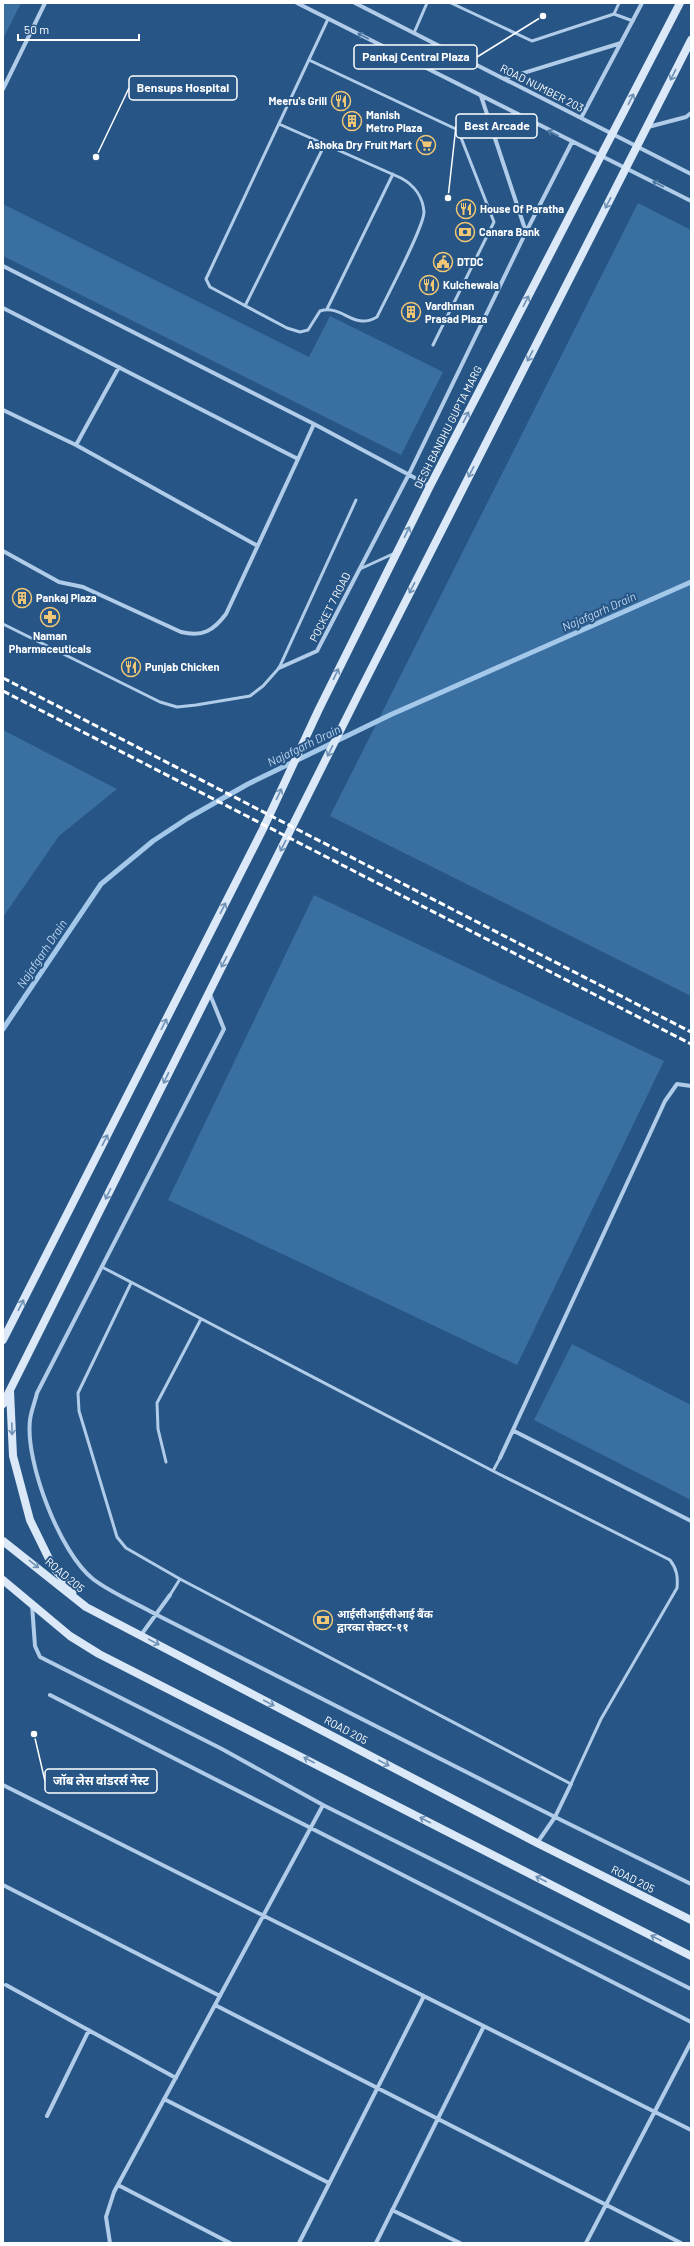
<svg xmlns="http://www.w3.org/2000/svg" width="694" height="2246" viewBox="0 0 694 2246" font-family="Barlow,'Noto Sans Devanagari',sans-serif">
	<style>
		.green { fill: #3a6fa2 }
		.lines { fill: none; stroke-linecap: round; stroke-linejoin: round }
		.stream { stroke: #a4c8e9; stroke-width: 5 }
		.lane { stroke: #b0cce8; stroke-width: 3 }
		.street { stroke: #b0cce8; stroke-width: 4 }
		.secondary { stroke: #dae8f7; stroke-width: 8 }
		.rail { stroke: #fff; stroke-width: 3; stroke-dasharray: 7 3; stroke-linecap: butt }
		.oneway { stroke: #4f79a3 }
		.oneway2 { stroke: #6e90b3 }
		.labels { text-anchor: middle; stroke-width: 4; stroke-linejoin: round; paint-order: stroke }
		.street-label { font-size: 11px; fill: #fff; stroke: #265586 }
		.poi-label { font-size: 11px; font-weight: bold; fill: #fff; stroke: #265586; text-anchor: start }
		.water-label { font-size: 12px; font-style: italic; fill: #bcd6ef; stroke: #265586 }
		.leader { fill: none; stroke: #fff; stroke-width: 1.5 }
		.callout-dot { fill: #fff; stroke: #265586; stroke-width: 1.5 }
		.callout { fill: #265586; stroke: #fff; stroke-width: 1.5 }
		.callout-label { font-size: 12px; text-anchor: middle; font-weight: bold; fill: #fff }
	</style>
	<rect width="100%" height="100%" fill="#265586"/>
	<!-- green -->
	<path class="green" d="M3,3H21L3,39Z
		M638,203L691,230V996L330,816Z
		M3,204L309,357L330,316L443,372L401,455L3,256Z
		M3,730L117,789L59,836L3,917Z
		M314,895L664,1061L517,1365L168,1200Z
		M572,1344L691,1405V1500L534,1420Z"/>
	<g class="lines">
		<!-- stream -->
		<path class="stream" d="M3,1029L101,884L153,841L188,818L248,784L390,715L691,582"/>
		<!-- lane -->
		<path class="lane" d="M451,3L532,41L614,14L619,3
			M614,14L633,21
			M414,33L427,3
			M309,60L458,130L494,222L433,345
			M279,124L401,178C414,185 423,197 424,212C424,227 386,298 377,317C353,331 343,304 320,311L308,330L300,332L287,328L210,287L206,279L328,19
			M245,306L325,144
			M327,309L393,174
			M360,569L395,553
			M3,624L160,702L177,707L196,705L250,696L263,686L279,668L356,500
			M102,1267L493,1471L670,1560C677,1569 678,1577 677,1588L601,1719L571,1784L180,1579L126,1548L117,1537L79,1411L78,1393L131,1283
			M166,1462L158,1429L157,1403L201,1319
			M493,1471L500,1458
			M170,1595L180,1579"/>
		<!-- street -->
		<path class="street" d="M297,3L691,201
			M355,3L691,174
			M504,79L621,43
			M3,89L45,3
			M481,96L526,232
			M581,118L642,3
			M648,127L686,117L691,113
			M3,266L314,424L430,486
			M3,308L298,459L314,424
			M3,410L76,445L256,545
			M76,445L119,367
			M3,551L59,582L83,587L181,632C203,637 213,631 226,614L298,459
			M279,668L317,651L409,474L526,232L572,142
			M209,992L224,1029L37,1393C35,1402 31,1411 30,1420C25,1462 60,1553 93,1579C111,1593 138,1604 157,1615L555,1817L691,1884
			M514,1431L691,1521
			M500,1458L665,1101L677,1084L691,1086
			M32,1605L35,1646L40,1657L222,1749L323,1805L691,1989
			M141,1635L170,1595
			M50,1695L691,2022
			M3,1785L691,2130
			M537,1843L555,1817L571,1784
			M3,1885L220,1996
			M6,1985L176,2078
			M215,2005L681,2243
			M164,2099L329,2183
			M47,2116L89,2030
			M118,2185L230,2243
			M392,2210L460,2243
			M110,2243L106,2217L114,2192L323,1805
			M299,2243L424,1996
			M376,2243L484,2026
			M586,2243L691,2042"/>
		<!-- secondary -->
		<path class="secondary" d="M3,1340L263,829L319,709L430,486L680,3
			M10,1391L13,1456L30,1520L53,1567L73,1591
			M3,1404L360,691L691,40
			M3,1541L86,1607L537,1843L691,1920
			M3,1580L70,1636L99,1654L691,1956"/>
		<!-- rail -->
		<path class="rail" d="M3,678L691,1032
			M3,691L691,1044"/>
	</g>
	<!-- one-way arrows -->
	<defs><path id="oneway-shaft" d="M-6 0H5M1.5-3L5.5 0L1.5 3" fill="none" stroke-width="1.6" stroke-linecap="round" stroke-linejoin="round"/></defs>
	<g class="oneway">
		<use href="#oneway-shaft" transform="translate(363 36) rotate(-153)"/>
		<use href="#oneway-shaft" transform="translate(553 133) rotate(-153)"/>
		<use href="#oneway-shaft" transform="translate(658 184) rotate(-153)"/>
	</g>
	<g class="oneway2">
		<use href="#oneway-shaft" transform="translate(673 75) rotate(117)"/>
		<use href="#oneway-shaft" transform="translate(631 99) rotate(-63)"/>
		<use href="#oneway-shaft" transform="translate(608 203) rotate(117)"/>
		<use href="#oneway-shaft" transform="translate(526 301) rotate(-63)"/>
		<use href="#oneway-shaft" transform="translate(530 356) rotate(117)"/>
		<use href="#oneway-shaft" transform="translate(466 417) rotate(-63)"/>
		<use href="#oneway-shaft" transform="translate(471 472) rotate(117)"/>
		<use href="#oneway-shaft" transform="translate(407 532) rotate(-64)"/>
		<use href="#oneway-shaft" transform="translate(412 588) rotate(117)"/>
		<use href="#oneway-shaft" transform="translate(336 674) rotate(-64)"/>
		<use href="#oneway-shaft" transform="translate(330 751) rotate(116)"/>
		<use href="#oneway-shaft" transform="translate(279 794) rotate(-65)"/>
		<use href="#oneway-shaft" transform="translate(283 846) rotate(117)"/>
		<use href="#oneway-shaft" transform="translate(223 908) rotate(-63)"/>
		<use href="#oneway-shaft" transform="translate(224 962) rotate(117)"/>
		<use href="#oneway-shaft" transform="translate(164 1024) rotate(-63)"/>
		<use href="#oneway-shaft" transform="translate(166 1078) rotate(116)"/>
		<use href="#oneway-shaft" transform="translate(105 1140) rotate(-63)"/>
		<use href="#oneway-shaft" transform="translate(108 1194) rotate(116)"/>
		<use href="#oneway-shaft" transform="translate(21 1305) rotate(-63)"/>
		<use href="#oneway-shaft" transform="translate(12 1429) rotate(88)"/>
		<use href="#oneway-shaft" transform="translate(34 1564) rotate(38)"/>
		<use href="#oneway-shaft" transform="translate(154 1642) rotate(28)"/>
		<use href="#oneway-shaft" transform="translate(269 1703) rotate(28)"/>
		<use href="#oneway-shaft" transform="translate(309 1760) rotate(-153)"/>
		<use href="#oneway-shaft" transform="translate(384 1763) rotate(28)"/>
		<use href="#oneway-shaft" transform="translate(425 1820) rotate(-153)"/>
		<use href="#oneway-shaft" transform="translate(541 1879) rotate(-153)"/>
		<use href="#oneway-shaft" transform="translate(656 1938) rotate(-153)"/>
	</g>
	<!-- icons -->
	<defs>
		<symbol id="restaurant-ring" viewBox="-11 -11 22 22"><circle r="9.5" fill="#265586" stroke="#f1c775" stroke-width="1.5"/><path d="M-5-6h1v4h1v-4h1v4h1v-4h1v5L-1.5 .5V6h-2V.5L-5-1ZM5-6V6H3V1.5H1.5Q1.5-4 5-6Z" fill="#f1c775"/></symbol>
		<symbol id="building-ring" viewBox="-11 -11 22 22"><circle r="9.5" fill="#265586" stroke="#f1c775" stroke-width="1.5"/><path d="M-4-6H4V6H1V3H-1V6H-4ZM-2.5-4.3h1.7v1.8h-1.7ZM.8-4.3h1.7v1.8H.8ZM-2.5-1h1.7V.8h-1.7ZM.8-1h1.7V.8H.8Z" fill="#f1c775"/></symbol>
		<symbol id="supermarket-ring" viewBox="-11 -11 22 22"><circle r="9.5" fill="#265586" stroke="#f1c775" stroke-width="1.5"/><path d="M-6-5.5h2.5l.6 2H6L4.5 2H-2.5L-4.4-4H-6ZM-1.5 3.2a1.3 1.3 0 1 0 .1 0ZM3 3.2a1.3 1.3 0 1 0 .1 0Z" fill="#f1c775"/></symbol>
		<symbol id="bank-ring" viewBox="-11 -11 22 22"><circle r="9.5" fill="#265586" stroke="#f1c775" stroke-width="1.5"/><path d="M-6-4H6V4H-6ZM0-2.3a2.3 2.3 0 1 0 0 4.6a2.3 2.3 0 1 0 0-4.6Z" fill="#f1c775"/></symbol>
		<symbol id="civic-ring" viewBox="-11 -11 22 22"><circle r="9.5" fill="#265586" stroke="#f1c775" stroke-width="1.5"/><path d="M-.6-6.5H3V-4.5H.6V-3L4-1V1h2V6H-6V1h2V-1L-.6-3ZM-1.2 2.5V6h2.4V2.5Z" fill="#f1c775"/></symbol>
		<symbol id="pharmacy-ring" viewBox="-11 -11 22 22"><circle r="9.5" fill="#265586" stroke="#f1c775" stroke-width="1.5"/><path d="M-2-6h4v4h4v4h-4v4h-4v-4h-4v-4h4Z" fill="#f1c775"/></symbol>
	</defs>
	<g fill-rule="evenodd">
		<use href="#restaurant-ring" x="330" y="90" width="22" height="22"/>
		<use href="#building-ring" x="341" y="110" width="22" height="22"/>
		<use href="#supermarket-ring" x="415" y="134" width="22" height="22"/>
		<use href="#restaurant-ring" x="455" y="198" width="22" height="22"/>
		<use href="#bank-ring" x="454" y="221" width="22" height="22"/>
		<use href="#civic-ring" x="432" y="251" width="22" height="22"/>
		<use href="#restaurant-ring" x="418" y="274" width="22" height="22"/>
		<use href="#building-ring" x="400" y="301" width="22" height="22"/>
		<use href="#building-ring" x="11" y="587" width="22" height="22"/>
		<use href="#pharmacy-ring" x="39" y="606" width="22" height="22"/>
		<use href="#restaurant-ring" x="120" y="656" width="22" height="22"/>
		<use href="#bank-ring" x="312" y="1609" width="22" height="22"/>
	</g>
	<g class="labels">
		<!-- street labels -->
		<g class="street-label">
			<text transform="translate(542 88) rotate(27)" y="4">ROAD NUMBER 203</text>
			<text transform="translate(448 427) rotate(-63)" y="4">DESH BANDHU GUPTA MARG</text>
			<text transform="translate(330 607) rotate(-63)" y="4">POCKET 7 ROAD</text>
			<text transform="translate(65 1575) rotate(40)" y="4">ROAD 205</text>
			<text transform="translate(346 1730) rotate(28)" y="4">ROAD 205</text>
			<text transform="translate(633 1879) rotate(27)" y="4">ROAD 205</text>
		</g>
		<!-- poi labels -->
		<g class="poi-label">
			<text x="327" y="105" text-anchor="end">Meeru's Grill</text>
			<text x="366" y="119">Manish<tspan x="366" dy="13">Metro Plaza</tspan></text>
			<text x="412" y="149" text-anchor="end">Ashoka Dry Fruit Mart</text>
			<text x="480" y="213">House Of Paratha</text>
			<text x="479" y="236">Canara Bank</text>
			<text x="457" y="266">DTDC</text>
			<text x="443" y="289">Kulchewala</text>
			<text x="425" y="310">Vardhman<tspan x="425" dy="13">Prasad Plaza</tspan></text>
			<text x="36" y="602">Pankaj Plaza</text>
			<text x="50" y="640" text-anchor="middle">Naman<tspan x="50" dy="13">Pharmaceuticals</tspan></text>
			<text x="145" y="671">Punjab Chicken</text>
			<text x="337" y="1618">आईसीआईसीआई बैंक<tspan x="337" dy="13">द्वारका सेक्टर-११</tspan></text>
		</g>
		<!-- water labels -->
		<g class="water-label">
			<text transform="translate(599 612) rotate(-24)" y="4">Najafgarh Drain</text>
			<text transform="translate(304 746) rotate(-26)" y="4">Najafgarh Drain</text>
			<text transform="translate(42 954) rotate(-56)" y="4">Najafgarh Drain</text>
		</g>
	</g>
	<!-- callouts -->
	<path class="leader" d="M543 16L477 57M96 157L129 88M448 198L456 126M34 1734L45 1781"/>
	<g class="callout-dot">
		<circle cx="543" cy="16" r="4"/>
		<circle cx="96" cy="157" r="4"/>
		<circle cx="448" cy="198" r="4"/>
		<circle cx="34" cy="1734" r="4"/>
	</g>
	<g class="callout">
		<rect x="354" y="45" width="123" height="24" rx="4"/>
		<rect x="129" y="76" width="108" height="24" rx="4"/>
		<rect x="456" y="114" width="81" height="24" rx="4"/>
		<rect x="45" y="1769" width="112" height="24" rx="4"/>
	</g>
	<g class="callout-label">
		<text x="416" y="61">Pankaj Central Plaza</text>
		<text x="183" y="92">Bensups Hospital</text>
		<text x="497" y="130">Best Arcade</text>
		<text x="101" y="1785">जॉब लेस वांडरर्स नेस्ट</text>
	</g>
	<!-- border -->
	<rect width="694" height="2246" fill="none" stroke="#ffffff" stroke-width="8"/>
	<!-- scale -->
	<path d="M18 34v6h121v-6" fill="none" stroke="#ffffff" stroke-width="2"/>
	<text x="24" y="34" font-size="12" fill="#ffffff" stroke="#265586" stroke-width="3" paint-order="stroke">50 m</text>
</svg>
